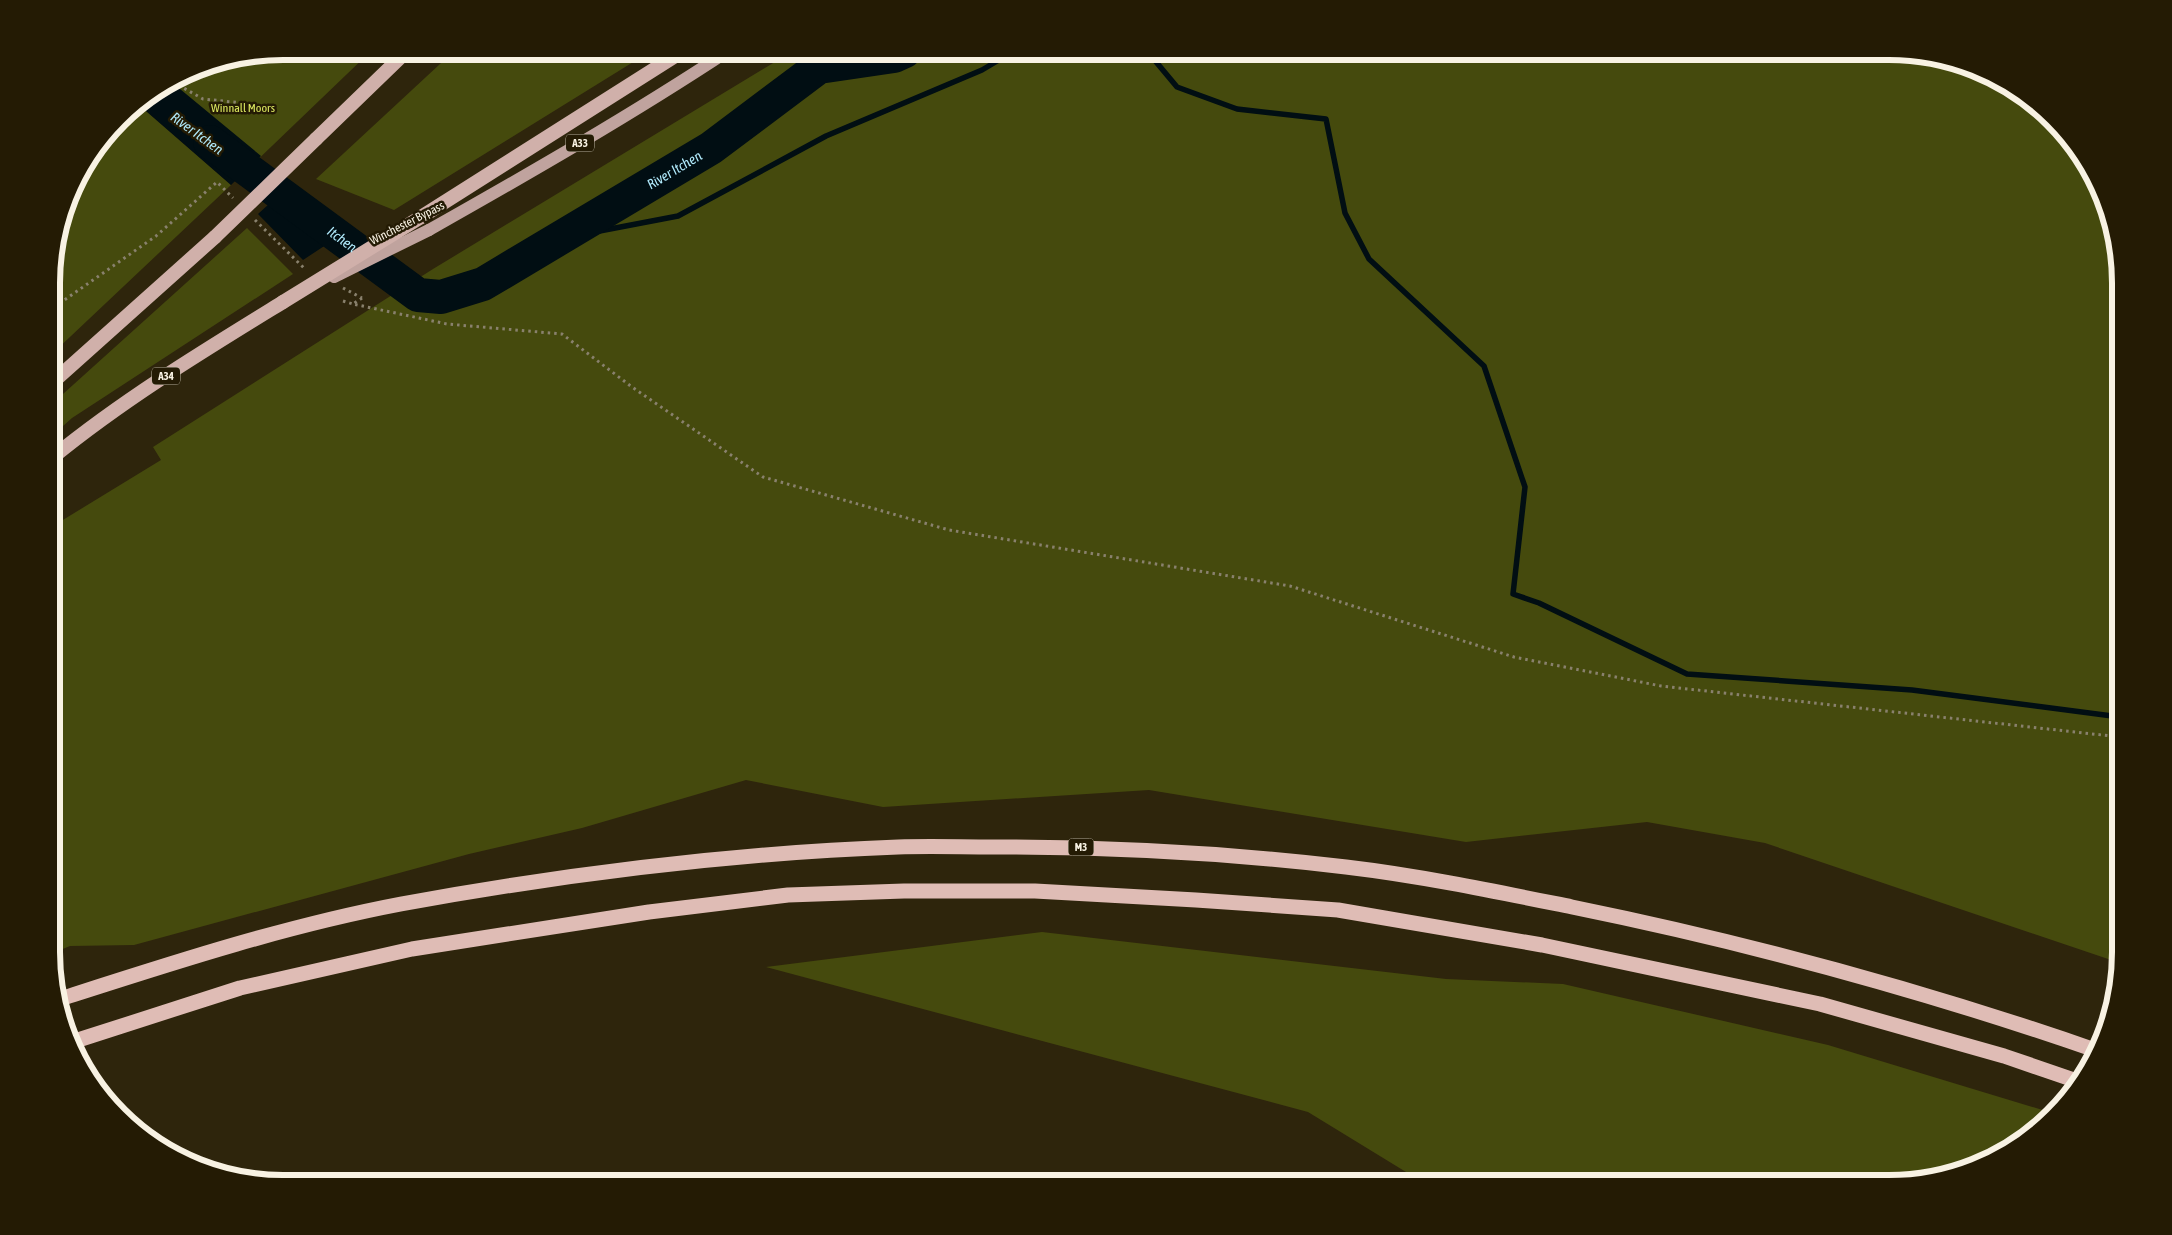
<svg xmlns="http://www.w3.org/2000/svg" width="2172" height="1235" viewBox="0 0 2172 1235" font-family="'Asap Condensed',sans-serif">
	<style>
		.green { fill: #454a0d }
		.water { fill: #010e13 }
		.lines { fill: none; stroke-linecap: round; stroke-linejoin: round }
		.stream { stroke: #010e13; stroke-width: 5.5 }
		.river { stroke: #010e13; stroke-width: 34 }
		.path { stroke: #89816d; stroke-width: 3; stroke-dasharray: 2.5 4; stroke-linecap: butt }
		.primary { stroke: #c0a39e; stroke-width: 12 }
		.trunk { stroke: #d0b0aa; stroke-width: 14 }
		.motorway { stroke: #dfbcb5; stroke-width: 15 }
		.primary-bridge { stroke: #c0a39e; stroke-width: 12 }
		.trunk-bridge { stroke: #d0b0aa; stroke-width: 14 }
		.labels { text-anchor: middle; stroke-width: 5; stroke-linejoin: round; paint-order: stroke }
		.shield { fill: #241b04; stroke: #b8b2a0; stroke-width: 1 }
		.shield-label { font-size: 11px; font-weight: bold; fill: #f8f2e3 }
		.park-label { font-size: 12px; fill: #dde961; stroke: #241b04 }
		.street-label { font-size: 12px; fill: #f8f2e3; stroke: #241b04 }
		.water-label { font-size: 14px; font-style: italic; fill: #b1ebfd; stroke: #241b04 }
		.rim { fill: none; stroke: #f8f2e3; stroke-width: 6 }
	</style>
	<rect width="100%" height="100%" fill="#2e250c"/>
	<!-- green -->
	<path class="green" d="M283,51H371L247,170L145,99L195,69Z
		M454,51H651L394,210L316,179Z
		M793,51H1889L1949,59L2005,82L2082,154L2109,209L2120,268V963L1765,843L1647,822L1466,842L1149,790L883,807L746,780L582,828L469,854L134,945L70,946L53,953V526L161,460L153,447L433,269Z
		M136,105L146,111L231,185L53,353V253L75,180L130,109Z
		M247,228L293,274L72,418L53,435V403Z
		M1042,932L1446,979L1563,984L1828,1045L2049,1112L2018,1145L1963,1172L1904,1183H1424L1308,1112L766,967Z"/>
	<!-- water -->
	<path class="water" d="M170,84L180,89L261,156L231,185L146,111L136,105Z
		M290,185L344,233L303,260L258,214Z"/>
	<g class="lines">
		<!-- stream -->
		<path class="stream" d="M1147,51L1177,87L1237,109L1326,119L1345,213L1369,259L1484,366L1525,487L1513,594L1539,603L1687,674L1912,690L2120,717
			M563,238L678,216L826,136L982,70L1014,51"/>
		<!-- river -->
		<path class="river" id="s1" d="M210,142L418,295L441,297L483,284L711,148L819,67L894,56L905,51"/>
		<!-- path -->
		<path class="path" d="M173,82L203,99L243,103
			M255,220L306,270
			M343,288L362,298
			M362,298L353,304L447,324L562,334L632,387L763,477L949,530L1290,586L1514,657L1661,686L2120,737
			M343,301L353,304
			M53,305L63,301L156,236L217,182L233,198"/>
		<!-- primary -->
		<path class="primary" d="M429,230C530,173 631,115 728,51"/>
		<!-- trunk -->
		<path class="trunk" d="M316,139L407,51
			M421,217L683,51
			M53,382L215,237
			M53,457C124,399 205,350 283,302"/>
		<!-- motorway -->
		<path class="motorway" d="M60,999C172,963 285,926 401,904C565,874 732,853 898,847C930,846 961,847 992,847C1110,847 1229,853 1346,867C1422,876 1498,892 1572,907C1749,943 1925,991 2095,1050
			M75,1041L240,988L412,949L649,912L788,895L904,891H1035L1196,900L1338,910L1542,945L1820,1004L2004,1056L2077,1081"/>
		<!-- primary-bridge -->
		<path class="primary-bridge" d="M334,277L429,230"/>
		<!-- trunk-bridge -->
		<path class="trunk-bridge" d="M215,237L316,139
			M283,302L421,217"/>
	</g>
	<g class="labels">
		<!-- shield labels -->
		<g class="shield">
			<rect x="566" y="134.5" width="28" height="17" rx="4"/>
			<rect x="152" y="367.5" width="28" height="17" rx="4"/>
			<rect x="1068.5" y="838.5" width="25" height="17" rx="4"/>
		</g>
		<g class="shield-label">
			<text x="580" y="147">A33</text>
			<text x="166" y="380">A34</text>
			<text x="1081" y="851">M3</text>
		</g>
		<!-- park labels -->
		<g class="park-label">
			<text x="243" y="112">Winnall Moors</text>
		</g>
		<!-- street labels -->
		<g class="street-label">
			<text transform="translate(407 223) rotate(-27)" y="4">Winchester Bypass</text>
		</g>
		<!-- water labels -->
		<g class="water-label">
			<text transform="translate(197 133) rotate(36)" y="5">River Itchen</text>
			<text dy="5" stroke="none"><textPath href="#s1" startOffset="548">River Itchen</textPath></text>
			<text dy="5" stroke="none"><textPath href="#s1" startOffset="164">Itchen</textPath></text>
		</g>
	</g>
	<!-- crop -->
	<path d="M0 0H2172V1235H0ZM283 60H1889A223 223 0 0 1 2112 283V952A223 223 0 0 1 1889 1175H283A223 223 0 0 1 60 952V283A223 223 0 0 1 283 60Z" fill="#241b04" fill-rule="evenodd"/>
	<path class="rim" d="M283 60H1889A223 223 0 0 1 2112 283V952A223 223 0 0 1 1889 1175H283A223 223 0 0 1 60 952V283A223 223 0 0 1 283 60Z"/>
</svg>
